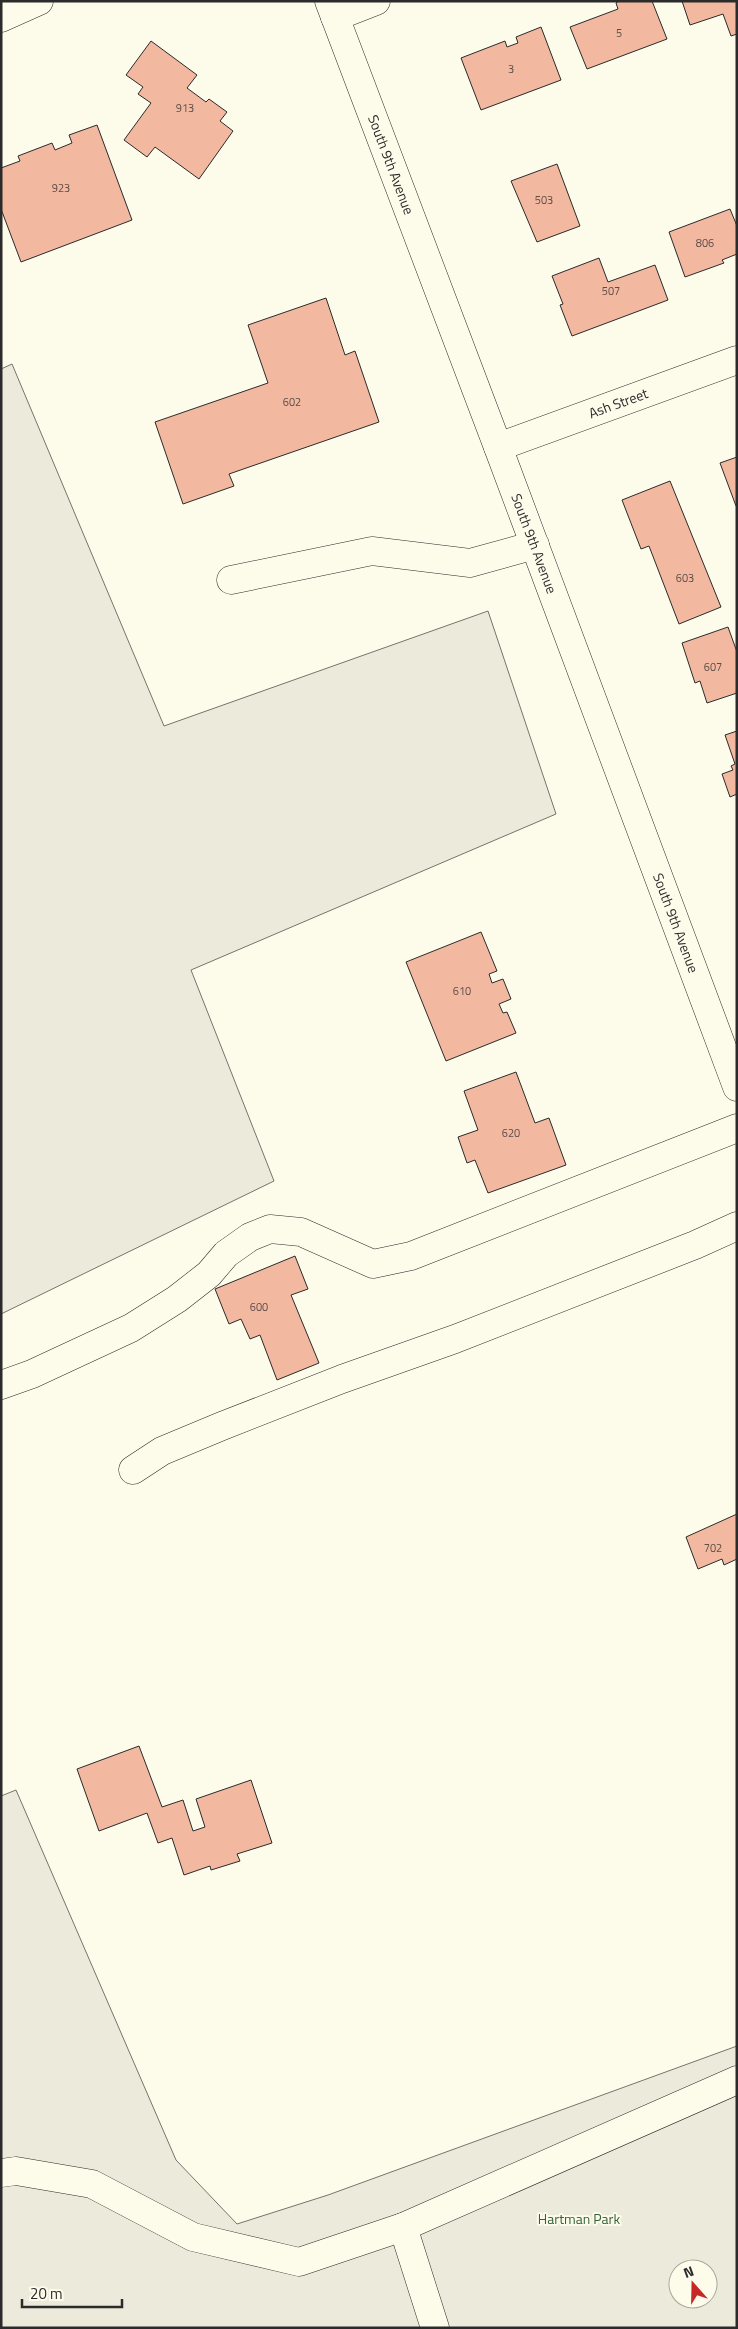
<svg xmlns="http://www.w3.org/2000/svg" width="738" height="2329" viewBox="0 0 738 2329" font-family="'Titillium Web',sans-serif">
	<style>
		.green { fill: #ecebdb; stroke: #74746e; fill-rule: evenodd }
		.building { fill: #f2b8a0; stroke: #2b2b2b }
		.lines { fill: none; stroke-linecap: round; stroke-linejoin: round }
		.minor-casing { stroke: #2b2b2b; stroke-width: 29 }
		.minor { stroke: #fdfbea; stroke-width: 28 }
		.labels { text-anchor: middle; stroke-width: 4; stroke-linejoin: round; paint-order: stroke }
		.number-label { font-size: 11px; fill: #5d4e48 }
		.street-label { font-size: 14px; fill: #2b2b2b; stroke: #fdfbea }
		.park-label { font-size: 14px; fill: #34623c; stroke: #fdfbea }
	</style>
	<rect width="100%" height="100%" fill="#fdfbea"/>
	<!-- green -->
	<path class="green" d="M12,364L164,726L488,611L556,814L191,970L274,1181L1,1314V369Z
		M16,1790L176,2160L237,2224L328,2195L737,2046V2328H1V1796ZM678,2269H708V2299H678Z"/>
	<!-- building -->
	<path class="building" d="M619,1H652L667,39L587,69L570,27L618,9L616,3Z
		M682,1H737V34L731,36L723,14L690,25Z
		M541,27L561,80L481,110L461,58L505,41L507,47L518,43L516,37Z
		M151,41L197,75L187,88L206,102L209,99L227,112L220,121L233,131L199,179L155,147L147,157L124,140L151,103L138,94L143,87L126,75Z
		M97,125L132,220L21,262L1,209V168L20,161L18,156L52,143L55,150L72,143L69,135Z
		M557,164L580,226L537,242L511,181Z
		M730,209L737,226V254L722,260L724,263L685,277L669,232Z
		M599,258L608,282L655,265L668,300L572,336L560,305L563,304L552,276Z
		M326,298L345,355L355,351L379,422L229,474L234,486L183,504L155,422L268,383L248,325Z
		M737,457V505L736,506L720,463Z
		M670,481L721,607L679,624L649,546L641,549L622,500Z
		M728,627L737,652V693L707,703L700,681L695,683L682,643Z
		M737,731V794L730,797L722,774L733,770L731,766L735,764L725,735Z
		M481,932L497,971L489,974L492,983L503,979L511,999L499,1004L503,1013L507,1012L516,1033L446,1061L406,962Z
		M516,1072L535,1123L549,1118L566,1165L488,1193L475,1160L467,1163L458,1137L478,1130L464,1091Z
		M295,1256L308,1289L291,1295L319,1363L277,1380L260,1335L250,1339L241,1319L229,1324L215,1289Z
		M737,1514V1559L724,1565L722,1559L698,1569L686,1537Z
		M139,1746L162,1807L183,1800L193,1831L205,1827L196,1799L251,1780L272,1843L237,1854L240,1861L211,1870L210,1866L184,1875L172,1838L158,1843L147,1813L99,1831L77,1769Z"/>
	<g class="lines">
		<defs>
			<g id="minor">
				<path id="s1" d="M329,1L498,447L737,1087"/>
				<path d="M335,17L376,1"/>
				<path d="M1,18L39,1"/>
				<path id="s2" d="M498,447L737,360"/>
				<path d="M231,580L372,551L470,563L535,545"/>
				<path d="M1,1385L32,1374L131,1328L177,1299L209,1274L226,1254L250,1237L270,1229L301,1232L373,1264L411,1256L737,1128"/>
				<path d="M133,1470L162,1451L222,1426L342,1379L455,1339L695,1245L737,1226"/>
				<path d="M1,2173L16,2171L92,2184L193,2237L299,2262L403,2227"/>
				<path d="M435,2328L403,2227L737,2080"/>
			</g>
		</defs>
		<!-- minor casing -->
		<use href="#minor" class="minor-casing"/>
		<!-- minor -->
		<use href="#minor" class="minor"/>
	</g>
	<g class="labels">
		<!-- number labels -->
		<g class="number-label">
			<text x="619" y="37">5</text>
			<text x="511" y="73">3</text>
			<text x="185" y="112">913</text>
			<text x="61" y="192">923</text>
			<text x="544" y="204">503</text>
			<text x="705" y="247">806</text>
			<text x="611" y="295">507</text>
			<text x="292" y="406">602</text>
			<text x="685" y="582">603</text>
			<text x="713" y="671">607</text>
			<text x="462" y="995">610</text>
			<text x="511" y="1137">620</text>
			<text x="259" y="1311">600</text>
			<text x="713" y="1552">702</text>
		</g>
		<!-- street labels -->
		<g class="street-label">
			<text dy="5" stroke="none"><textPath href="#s1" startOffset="175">South 9th Avenue</textPath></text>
			<text dy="5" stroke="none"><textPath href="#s2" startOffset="128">Ash Street</textPath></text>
			<text dy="5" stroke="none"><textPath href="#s1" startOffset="580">South 9th Avenue</textPath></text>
			<text dy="5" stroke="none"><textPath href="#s1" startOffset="985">South 9th Avenue</textPath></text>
		</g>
		<!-- park labels -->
		<g class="park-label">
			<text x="579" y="2224">Hartman Park</text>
		</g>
	</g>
	<!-- border -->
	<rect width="738" height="2329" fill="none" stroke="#2b2b2b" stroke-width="5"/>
	<!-- north arrow -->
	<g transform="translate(693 2284) rotate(340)"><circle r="24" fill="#fdfbea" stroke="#a9a89e"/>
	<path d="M0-4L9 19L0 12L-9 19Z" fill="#c62828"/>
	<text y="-8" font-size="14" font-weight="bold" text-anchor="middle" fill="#2b2b2b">N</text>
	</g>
	<!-- scale -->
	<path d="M22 2299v8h100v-8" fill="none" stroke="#2b2b2b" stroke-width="2.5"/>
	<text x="30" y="2299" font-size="15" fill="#2b2b2b" stroke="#fdfbea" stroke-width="4" paint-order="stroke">20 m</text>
</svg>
